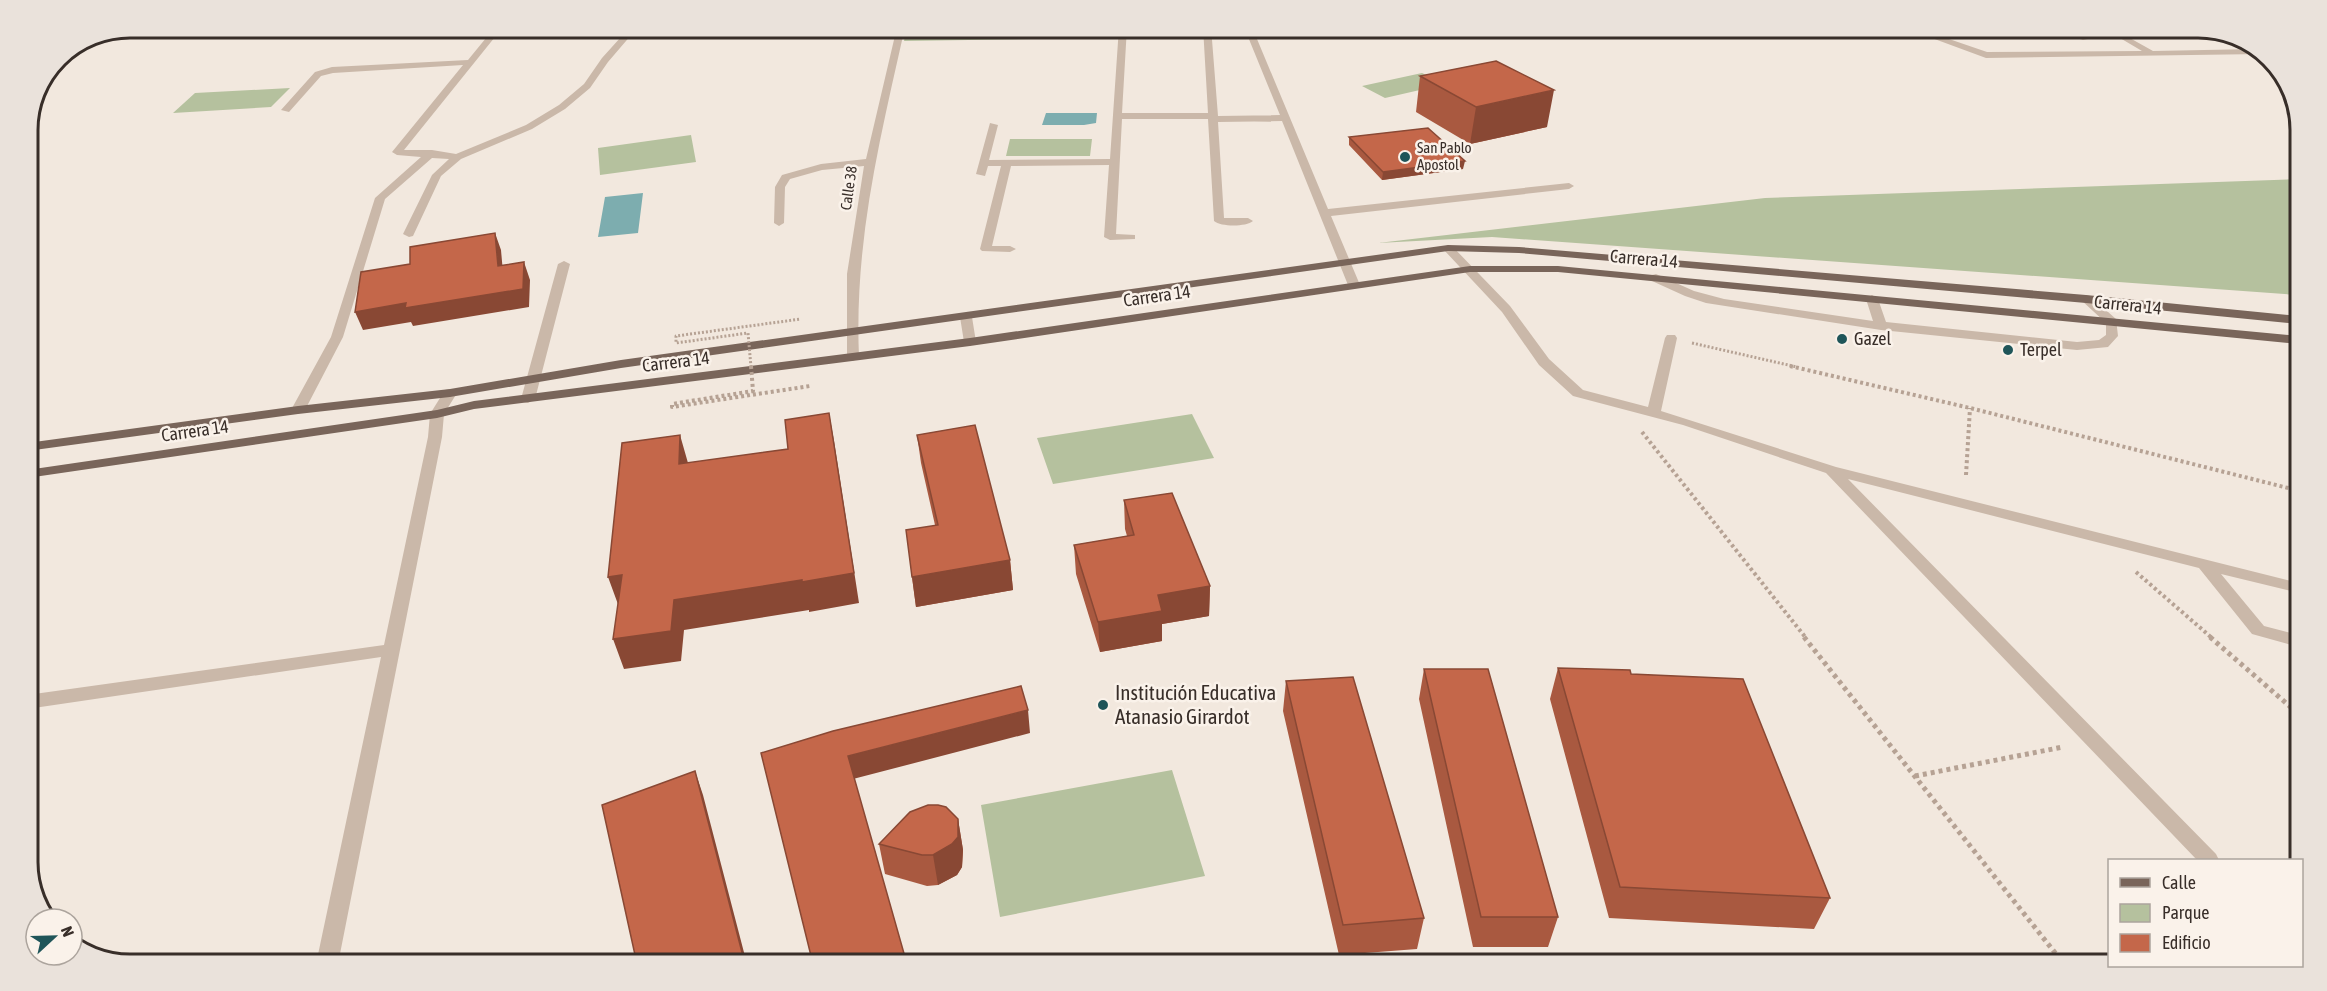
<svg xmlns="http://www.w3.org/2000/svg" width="2327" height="991" viewBox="0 0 2327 991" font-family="'Asap Condensed',sans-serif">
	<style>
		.green { fill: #b5c19e }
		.water { fill: #7dadaf }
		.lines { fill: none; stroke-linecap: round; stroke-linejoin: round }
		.path-far2 { stroke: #b6a294; stroke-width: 3; stroke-dasharray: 2 2; stroke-linecap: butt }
		.path-far1 { stroke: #b6a294; stroke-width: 4; stroke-dasharray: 3 3; stroke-linecap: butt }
		.path { stroke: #b6a294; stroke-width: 5; stroke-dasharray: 4 4; stroke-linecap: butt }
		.minor { fill: #cab8a9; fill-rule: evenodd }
		.major { fill: #79655a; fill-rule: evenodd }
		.path-bridge-far1 { stroke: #b6a294; stroke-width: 3; stroke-dasharray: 2 2; stroke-linecap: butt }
		.path-bridge { stroke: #b6a294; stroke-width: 4; stroke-dasharray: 3 3; stroke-linecap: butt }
		.wall { fill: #a95940 }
		.shaded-wall { fill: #894834 }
		.building { fill: #c4674a; stroke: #894834; stroke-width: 1.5 }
		.poi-dot { fill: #1f5559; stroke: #faf2ea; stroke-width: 2 }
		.labels { text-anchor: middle; stroke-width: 5; stroke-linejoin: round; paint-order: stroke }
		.far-poi-label { font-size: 15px; fill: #382e29; stroke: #faf2ea; text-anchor: start }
		.far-street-label { font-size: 15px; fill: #382e29; stroke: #faf2ea }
		.street-label { font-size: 18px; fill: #382e29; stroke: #faf2ea }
		.poi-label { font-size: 18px; fill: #382e29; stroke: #faf2ea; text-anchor: start }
		.near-poi-label { font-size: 21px; fill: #382e29; stroke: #faf2ea; text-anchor: start }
		.rim { fill: none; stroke: #382e29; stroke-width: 3 }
	</style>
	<rect width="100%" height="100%" fill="#f2e8de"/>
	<!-- green -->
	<path class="green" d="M907,27H1038L1032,39L904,41Z
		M1422,73L1446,84L1385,98L1362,86Z
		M290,88L271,107L173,113L195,93Z
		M691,135L696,162L600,175L598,148Z
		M1010,139H1092L1090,156H1006Z
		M2299,179L2298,295L1492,237L1378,243L1765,198Z
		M1192,414L1214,458L1053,484L1037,438Z
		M1172,770L1205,876L1000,917L981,805Z"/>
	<!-- water -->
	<path class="water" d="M1046,113H1097L1096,123L1084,125H1042Z
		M643,193L638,233L598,237L605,197Z"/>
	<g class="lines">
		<!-- path-far2 -->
		<path class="path-far2" d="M1692,343L1797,367"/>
		<!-- path-far1 -->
		<path class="path-far1" d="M1790,366L1970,408L2296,490
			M1642,432L1806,638
			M1966,475L1970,408
			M2136,572L2212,638"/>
		<!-- path -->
		<path class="path" d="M1804,637L2064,964
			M2210,637L2294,710
			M1915,776L2063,747"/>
		<!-- minor -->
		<path class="minor" d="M495,27H503L404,150H432L456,154L526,125L559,105L584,84L602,58L630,27H638L608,62L590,88L565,109L532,129L461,159L441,176L413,236L409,237L403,234L432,175L449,159L432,158L385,199L343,337L305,410L298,414L293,413L291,410L331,337L375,198L421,157L397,155L392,152L463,65L333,73L321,76L289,112L281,110L315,72L332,67L468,60Z
			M897,27H905C880,139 854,241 859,357L853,361L847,357V274L864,166L822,170L790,179L785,187L784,223L779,226L774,223L775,187L782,175L821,164L866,159Z
			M1119,27H1127L1122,113H1208L1203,27H1211L1218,116L1280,115L1244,27H1252L1328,209L1569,183L1574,186L1569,189L1331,216L1360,285L1354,289L1348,285L1282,121L1218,122L1224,218H1248L1253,221C1246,227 1221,227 1214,221L1208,119H1122L1116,234L1135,235V239L1110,240L1104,237L1109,165L1011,166L992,246H1010L1016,249L1010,252L982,251L980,249L1001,166H988L985,176L976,174L990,123L998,125L989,160L1110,159Z
			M1902,27H1914L1987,52L2142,51L2120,38V27H2128V37L2153,51L2256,49L2262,54L1986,58Z
			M2044,27H2056L2083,35L2107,32L2111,34L2083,40Z
			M1448,245L1452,246L1510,306L1549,359L1583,390L1648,407L1665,338L1667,335H1675L1677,338L1661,411L1836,467L2295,582V592L2221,574L2264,626L2295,634V646L2252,634L2199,568L1848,479L2216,854L2219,860H2197L1826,473L1683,425L1573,396L1539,365L1502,312L1444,250L1442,248Z
			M564,261L570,264L535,399L528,403L523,402L521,399L558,264Z
			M1656,274L1694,291L1724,299L1873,321L1866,299L1872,295L1878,299L1886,322L2077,342L2099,340L2106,335V323L2080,299L2086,295L2090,296L2116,319L2118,336L2108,347L2077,350L1881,330L1706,303L1685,296L1652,281V275Z
			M966,313L972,317L976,342L970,346L964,342L960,317Z
			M450,389L457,393L444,414L442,437L338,964H316L381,657L27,709V695L384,645L428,437L430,414L445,390Z"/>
		<!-- major -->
		<path class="major" d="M1448,245L1519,247L2086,295L2298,316V324L2086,303L1519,253L1448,251L621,368L450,397L298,414L27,451V443L298,406L450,389L621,360Z
			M1470,266H1558L2298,336V344L1558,272H1470L970,346L474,409L437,418L27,478V470L437,410L474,401L970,338Z"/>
		<!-- path-bridge-far1 -->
		<path class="path-bridge-far1" d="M751,367L748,333L676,343V336L801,319"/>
		<!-- path-bridge -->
		<path class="path-bridge" d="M751,366L753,391L672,404V407L810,386"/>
	</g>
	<!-- wall -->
	<path class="wall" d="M1420,76L1547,127L1470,144L1416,112Z
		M1349,137L1463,169L1382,180L1349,145Z
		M917,435L1010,560L1013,590L916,607L912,577L935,525L921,463Z
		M1124,500L1210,586L1209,616L1162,624V641L1100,652L1076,574L1074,545L1127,536L1125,529Z
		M1558,668L1631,674L1830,898L1814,929L1609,918L1550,699Z
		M1424,669L1558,917L1548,947H1473L1419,699Z
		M1286,681L1424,918L1417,949L1339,955L1283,711Z
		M958,819L963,850L962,867L957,875L938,885L927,886L885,874L879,844Z"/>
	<!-- shaded-wall -->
	<path class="shaded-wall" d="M1554,90L1547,127L1470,144L1476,107Z
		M1465,161L1463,169L1382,180L1383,172Z
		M495,233L501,250L504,284L498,266Z
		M524,262L530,280L529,307L413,326L411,322L363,330L355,312Z
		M829,413L834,441L859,603L809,612V610L684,630L681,661L624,669L613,639L674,600Z
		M680,435L688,463L679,464Z
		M1010,560L1013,590L916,607L912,577Z
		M622,575L619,607L608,577Z
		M1210,586L1209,616L1162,624V641L1100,652L1098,622L1158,595Z
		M1028,710L1030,733L853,779L848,756Z
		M695,771L703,795L747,964H745Z
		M958,819L963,850L962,867L957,875L938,885L933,855Z"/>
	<!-- building -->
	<path class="building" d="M1496,61L1554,90L1476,107L1420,76Z
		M1428,128L1465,161L1383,172L1349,137Z
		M495,233L498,266L524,262L523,289L405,308L406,303L355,312L361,272L410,264V247Z
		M829,413L854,573L802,582V580L674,600L671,631L613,639L622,575L608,577L622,443L680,435L679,464L788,449L785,420Z
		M975,425L1010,560L912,577L906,530L938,525L917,435Z
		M1172,493L1210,586L1158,595L1162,611L1098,622L1074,545L1134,535L1124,500Z
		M1558,668L1630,670L1631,674L1743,679L1830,898L1620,887Z
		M1424,669H1488L1558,917H1481Z
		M1353,677L1424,918L1343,925L1286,681Z
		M1021,686L1028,710L848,756L907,964H813L761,753L833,731Z
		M695,771L745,964H637L602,805Z
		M928,805H938L946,807L958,819V837L952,844L933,855H922L879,844L910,812Z"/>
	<!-- markers -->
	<g class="poi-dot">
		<circle cx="1405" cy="157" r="6"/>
		<circle cx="1842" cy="339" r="6"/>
		<circle cx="2008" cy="350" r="6"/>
		<circle cx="1103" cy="705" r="6"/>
	</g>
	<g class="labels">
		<!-- far-poi labels -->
		<g class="far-poi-label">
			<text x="1417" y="153">San Pablo<tspan x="1417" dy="17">Apostol</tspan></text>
		</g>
		<!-- far-street labels -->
		<g class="far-street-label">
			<text transform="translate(849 188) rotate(-82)" y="5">Calle 38</text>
		</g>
		<!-- street labels -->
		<g class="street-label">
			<text transform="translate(1644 259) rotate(5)" y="6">Carrera 14</text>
			<text transform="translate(1157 296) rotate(-8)" y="6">Carrera 14</text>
			<text transform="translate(2128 305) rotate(6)" y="6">Carrera 14</text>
			<text transform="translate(676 362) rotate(-7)" y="6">Carrera 14</text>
			<text transform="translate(195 431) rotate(-8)" y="6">Carrera 14</text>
		</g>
		<!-- poi labels -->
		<g class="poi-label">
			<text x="1854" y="345">Gazel</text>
			<text x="2020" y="356">Terpel</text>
		</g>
		<!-- near-poi labels -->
		<g class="near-poi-label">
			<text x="1115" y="700">Institución Educativa<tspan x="1115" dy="24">Atanasio Girardot</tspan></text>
		</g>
	</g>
	<!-- crop -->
	<path d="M0 0H2327V991H0ZM130 38H2198A92 92 0 0 1 2290 130V862A92 92 0 0 1 2198 954H130A92 92 0 0 1 38 862V130A92 92 0 0 1 130 38Z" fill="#eae2db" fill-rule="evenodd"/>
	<path class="rim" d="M130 38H2198A92 92 0 0 1 2290 130V862A92 92 0 0 1 2198 954H130A92 92 0 0 1 38 862V130A92 92 0 0 1 130 38Z"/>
	<!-- legend -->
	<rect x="2108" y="859" width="195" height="108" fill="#faf2ea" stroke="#aca49d" stroke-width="1.5"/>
	<rect x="2120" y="878" width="30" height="9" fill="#79655a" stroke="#aca49d" stroke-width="1.5"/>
	<text x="2162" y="889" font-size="18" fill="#382e29">Calle</text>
	<rect x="2120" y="904" width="30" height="18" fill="#b5c19e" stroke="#aca49d" stroke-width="1.5"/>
	<text x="2162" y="919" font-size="18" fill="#382e29">Parque</text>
	<rect x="2120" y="934" width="30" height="18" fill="#c4674a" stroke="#aca49d" stroke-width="1.5"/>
	<text x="2162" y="949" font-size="18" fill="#382e29">Edificio</text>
	<!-- north arrow -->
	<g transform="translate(54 937) rotate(68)"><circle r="28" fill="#faf2ea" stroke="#aca49d" stroke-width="1.5"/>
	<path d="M0-4.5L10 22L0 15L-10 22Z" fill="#1f5559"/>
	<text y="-9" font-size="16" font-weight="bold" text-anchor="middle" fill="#382e29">N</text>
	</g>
</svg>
